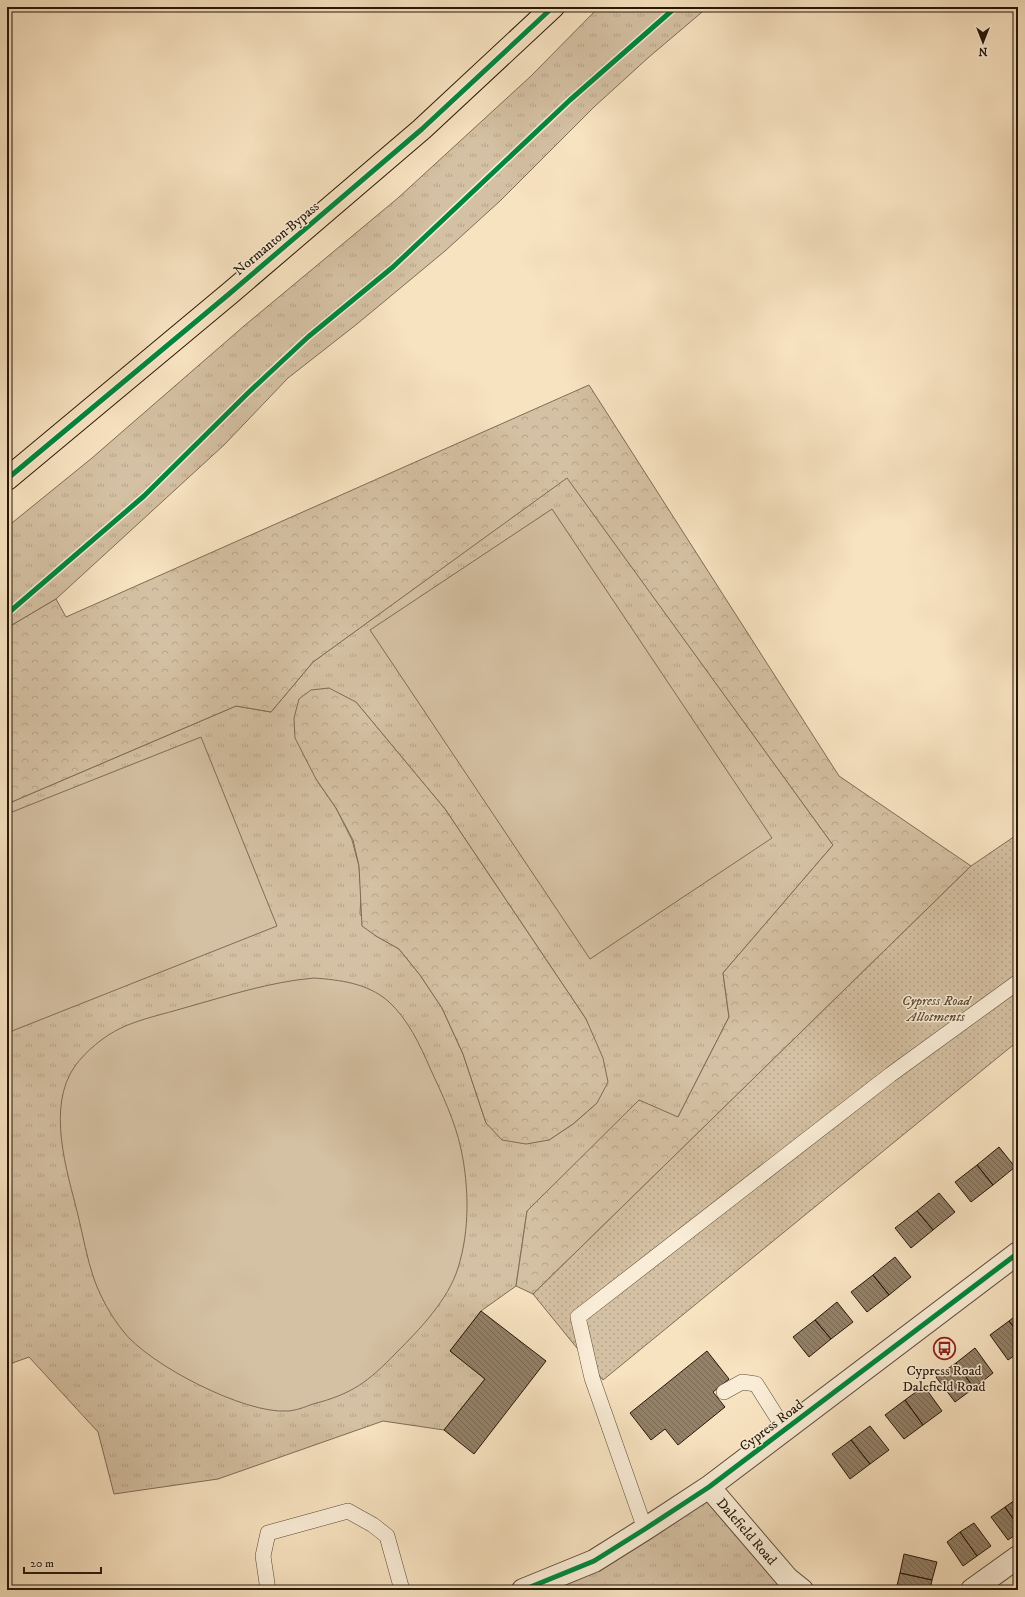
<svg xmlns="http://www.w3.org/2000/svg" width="1025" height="1597" viewBox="0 0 1025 1597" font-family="'IM FELL DW Pica',serif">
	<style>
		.grass { fill: url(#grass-tufts); stroke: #7e6c55; fill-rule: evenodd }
		.forest { fill: url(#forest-crowns); stroke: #7e6c55 }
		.garden { fill: url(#garden-dots); stroke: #7e6c55 }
		.pitch { fill: #d4c0a2; stroke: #7e6c55 }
		.building { fill: url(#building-back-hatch); stroke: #271708 }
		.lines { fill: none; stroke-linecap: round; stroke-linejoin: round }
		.lane-casing { stroke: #5b4a36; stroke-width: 16 }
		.street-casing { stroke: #5b4a36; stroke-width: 24 }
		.primary-casing { stroke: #271708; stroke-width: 24 }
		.lane { stroke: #faedd7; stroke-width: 15 }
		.street { stroke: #faedd7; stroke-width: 22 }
		.primary { stroke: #f8e3c1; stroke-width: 22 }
		.cycleway-casing { stroke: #faedd7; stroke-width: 8 }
		.cycleway { stroke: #00873e; stroke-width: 5 }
		.labels { text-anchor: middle; stroke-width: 3; stroke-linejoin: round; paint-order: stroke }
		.street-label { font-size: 14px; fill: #271708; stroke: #faedd7 }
		.park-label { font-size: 14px; font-style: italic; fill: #5b4a36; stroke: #faedd7 }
		.poi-label { font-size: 14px; fill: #271708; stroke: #faedd7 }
	</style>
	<defs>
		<pattern id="grass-tufts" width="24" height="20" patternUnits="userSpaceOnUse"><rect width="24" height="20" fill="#d4c0a2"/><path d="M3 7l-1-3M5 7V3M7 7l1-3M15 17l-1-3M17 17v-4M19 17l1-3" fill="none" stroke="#b6a48a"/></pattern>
		<pattern id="forest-crowns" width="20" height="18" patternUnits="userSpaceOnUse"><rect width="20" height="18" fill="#d4c0a2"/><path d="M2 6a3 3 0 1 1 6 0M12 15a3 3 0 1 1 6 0" fill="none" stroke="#b6a48a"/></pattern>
		<pattern id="garden-dots" width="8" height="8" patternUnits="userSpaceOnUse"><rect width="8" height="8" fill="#d4c0a2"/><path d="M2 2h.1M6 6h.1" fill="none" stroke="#b6a48a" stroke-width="1.8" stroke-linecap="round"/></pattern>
		<pattern id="building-back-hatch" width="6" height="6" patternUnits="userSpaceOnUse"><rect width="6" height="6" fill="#948168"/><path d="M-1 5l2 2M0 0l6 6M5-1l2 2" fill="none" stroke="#796954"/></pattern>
	</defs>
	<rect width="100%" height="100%" fill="#f8e3c1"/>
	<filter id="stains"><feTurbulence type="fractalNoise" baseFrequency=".005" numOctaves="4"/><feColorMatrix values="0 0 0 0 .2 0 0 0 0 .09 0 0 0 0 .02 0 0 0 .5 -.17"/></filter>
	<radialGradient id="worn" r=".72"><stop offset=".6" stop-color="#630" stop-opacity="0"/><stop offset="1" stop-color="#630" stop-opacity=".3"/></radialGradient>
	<!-- grass -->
	<path class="grass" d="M599,7H708L649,57L594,107L500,201L445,251L357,324L288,378L224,445L56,599L7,628V527L92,458L244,326L398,198L531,76Z
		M567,477L833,845L723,973L729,1017L678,1117L527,1211L516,1286L481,1311L450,1351L485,1379L444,1430L383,1421L218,1479L114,1494L98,1432L29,1357L7,1365V804L236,706L271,712L313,662ZM356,702L445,809L586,1019L597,1103L573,1124L549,1140L486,1123L463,1054L442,1008L420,975L399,949L376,936L360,914L361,895L359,866L352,840L336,808L316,779Z
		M709,1487L802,1590H523Z"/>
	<!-- forest -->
	<path class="forest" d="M589,385L839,776L971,866L533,1294L516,1286L527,1211L639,1100L678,1117L729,1017L723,973L833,845L567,478L313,662L271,712L236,706L7,804V628L56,599L66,617Z
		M329,688L356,702L445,809L586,1019L603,1058L608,1082L597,1103L573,1124L549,1140L526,1144L502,1140L486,1123L463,1054L442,1008L420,975L399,949L376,936L362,926L359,866L353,840L336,808L316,779L295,738L294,718L299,699L311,690Z"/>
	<!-- garden -->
	<path class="garden" d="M1018,834V1041L603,1380L533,1294L971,866Z"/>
	<!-- pitch -->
	<path class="pitch" d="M552,509L772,838L590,959L370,630Z
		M201,737L277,926L7,1033V814Z
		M314,978C340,980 367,983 388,1001C408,1019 420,1045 430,1068C442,1094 455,1121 461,1149C469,1187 470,1230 458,1268C448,1300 420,1329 396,1353C368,1382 352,1394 313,1404C305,1407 295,1411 287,1411C245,1414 149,1365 123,1331C111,1316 101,1298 94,1279C87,1259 83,1236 78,1215C67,1171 46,1107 75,1066C86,1051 104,1036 121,1028C140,1019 164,1014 184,1008C227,996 269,982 314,978Z"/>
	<!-- building -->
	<path class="building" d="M999,1147L1015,1167L993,1185L977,1165Z
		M977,1165L993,1185L971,1202L955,1182Z
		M939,1193L955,1212L933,1230L917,1211Z
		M917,1211L933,1230L911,1248L895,1228Z
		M895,1257L911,1277L889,1295L873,1275Z
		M873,1275L889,1295L867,1312L851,1292Z
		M837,1302L853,1322L831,1339L815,1320Z
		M481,1311L546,1361L474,1454L444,1430L485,1379L450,1351Z
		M1018,1314V1333L1009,1321Z
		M815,1320L831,1339L809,1357L793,1337Z
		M1009,1321L1018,1333V1353L1008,1360L990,1335Z
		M975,1348L993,1373L974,1388L956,1363Z
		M707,1351L729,1379L713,1392L725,1407L678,1445L665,1429L651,1440L630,1413Z
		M956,1363L974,1388L955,1402L936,1377Z
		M924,1386L942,1411L923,1425L905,1400Z
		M905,1400L923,1425L904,1439L885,1415Z
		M870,1426L889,1450L870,1464L851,1440Z
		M851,1440L870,1464L850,1479L832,1454Z
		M1018,1498V1526L1005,1507Z
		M1005,1507L1018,1526V1533L1008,1540L991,1517Z
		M974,1523L991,1546L977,1556L960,1532Z
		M960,1532L977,1556L963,1566L947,1542Z
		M904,1554L937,1562L932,1580L900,1573Z
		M900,1573L932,1580L930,1590H896Z"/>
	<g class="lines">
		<defs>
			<path id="lane" d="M724,1392L742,1382L756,1384L785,1430
				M645,1529L592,1378L578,1317L890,1075L1018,982
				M268,1590L263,1556L268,1533L348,1511L373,1525L387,1536L402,1590"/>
			<path id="street" d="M709,1487L787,1578L802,1590
				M523,1590L594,1561L645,1529L709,1487L1018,1253
				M972,1590L1018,1557"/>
			<path id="primary" d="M7,479L229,294L422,129L553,7"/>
		</defs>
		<!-- lane casing -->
		<use href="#lane" class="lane-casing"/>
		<!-- street casing -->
		<use href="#street" class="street-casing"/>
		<!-- primary casing -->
		<use href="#primary" class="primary-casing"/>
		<!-- lane -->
		<use href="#lane" class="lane"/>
		<!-- street -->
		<use href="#street" class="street"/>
		<!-- primary -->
		<use href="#primary" class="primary"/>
		<defs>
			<path id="cycleway" d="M7,479L229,294L422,129L553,7
				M7,614L144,496L248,393L308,337L393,267L570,100L676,7
				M523,1590L594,1561L645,1529L709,1487L1018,1253"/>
		</defs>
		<!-- cycleway casing -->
		<use href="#cycleway" class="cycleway-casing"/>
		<!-- cycleway -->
		<use href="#cycleway" class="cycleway"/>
	</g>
	<!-- icons -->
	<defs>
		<symbol id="bus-ring" viewBox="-11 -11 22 22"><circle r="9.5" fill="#faedd7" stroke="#8f2418" stroke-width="1.5"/><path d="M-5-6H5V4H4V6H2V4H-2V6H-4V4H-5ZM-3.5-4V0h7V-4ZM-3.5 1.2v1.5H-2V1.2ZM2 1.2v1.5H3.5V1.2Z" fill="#8f2418"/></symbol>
	</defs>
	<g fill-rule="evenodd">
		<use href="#bus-ring" x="932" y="1336" width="25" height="25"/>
	</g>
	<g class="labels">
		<!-- street labels -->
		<g class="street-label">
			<text transform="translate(276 238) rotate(-40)" y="5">Normanton Bypass</text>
			<text transform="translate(771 1425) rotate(-37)" y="5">Cypress Road</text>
			<text transform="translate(747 1531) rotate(49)" y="5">Dalefield Road</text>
		</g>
		<!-- park labels -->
		<g class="park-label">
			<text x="936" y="1005">Cypress Road<tspan x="936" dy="16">Allotments</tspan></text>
		</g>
		<!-- poi labels -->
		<g class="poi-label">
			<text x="944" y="1375">Cypress Road<tspan x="944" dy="16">Dalefield Road</tspan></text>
		</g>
	</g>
	<!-- margin -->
	<rect width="1025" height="1597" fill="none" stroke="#f8e3c1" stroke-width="24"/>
	<rect x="8" y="8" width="1009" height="1581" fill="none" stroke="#271708" stroke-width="2"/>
	<rect x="12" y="12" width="1001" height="1573" fill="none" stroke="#271708"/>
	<!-- north arrow -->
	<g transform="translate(983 42) rotate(180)" stroke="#faedd7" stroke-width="3" paint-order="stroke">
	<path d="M0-3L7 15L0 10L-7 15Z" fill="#271708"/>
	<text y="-6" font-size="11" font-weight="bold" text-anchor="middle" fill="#271708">N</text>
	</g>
	<!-- scale -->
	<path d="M24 1567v6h77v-6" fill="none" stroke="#271708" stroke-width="2"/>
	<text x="30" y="1567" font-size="12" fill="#271708" stroke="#faedd7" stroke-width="3" paint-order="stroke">20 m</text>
	<rect width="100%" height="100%" filter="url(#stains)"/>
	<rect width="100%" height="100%" fill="url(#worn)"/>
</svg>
